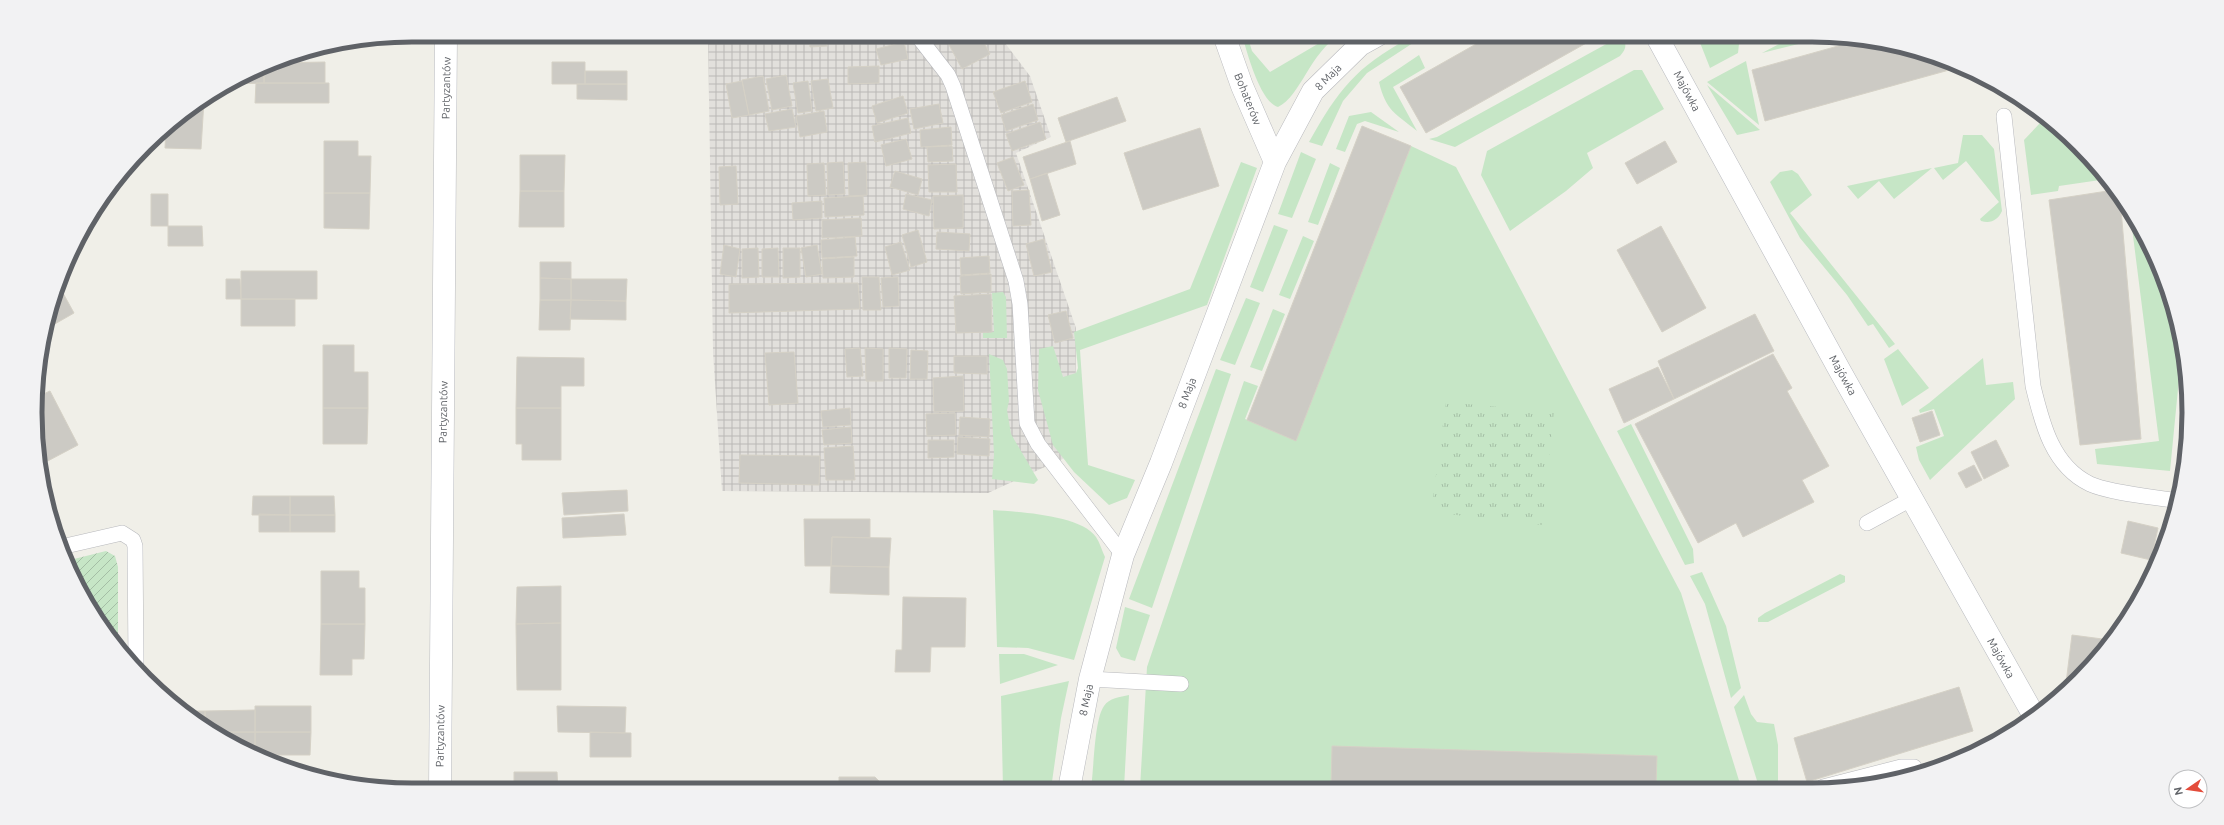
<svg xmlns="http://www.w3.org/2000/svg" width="2224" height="825" viewBox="0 0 2224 825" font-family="Ubuntu,sans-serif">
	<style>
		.industrial { fill: url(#industrial-grid) }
		.grass { fill: #c6e6c6 }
		.park { fill: url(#park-tufts) }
		.garden { fill: url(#garden-furrows) }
		.building { fill: #cccac4; stroke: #d5d1c6 }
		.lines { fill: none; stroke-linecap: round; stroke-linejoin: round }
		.lane-casing { stroke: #b8b9bd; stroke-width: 16 }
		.street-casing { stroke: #b8b9bd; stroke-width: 23 }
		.secondary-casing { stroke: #b9bbc0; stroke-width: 23 }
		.lane { stroke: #fff; stroke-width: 15 }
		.street { stroke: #fff; stroke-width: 22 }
		.secondary { stroke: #fff; stroke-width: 22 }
		.labels { text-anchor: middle; stroke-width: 4; stroke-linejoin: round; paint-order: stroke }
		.street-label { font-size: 11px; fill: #5f6267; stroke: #fff }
		.rim { fill: none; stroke: #5f6267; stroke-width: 5 }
	</style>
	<defs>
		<pattern id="industrial-grid" width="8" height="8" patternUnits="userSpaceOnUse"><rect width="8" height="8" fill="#e2e0dc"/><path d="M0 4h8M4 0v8" fill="none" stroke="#bab9b6"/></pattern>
		<pattern id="park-tufts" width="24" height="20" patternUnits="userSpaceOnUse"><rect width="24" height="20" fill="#c6e6c6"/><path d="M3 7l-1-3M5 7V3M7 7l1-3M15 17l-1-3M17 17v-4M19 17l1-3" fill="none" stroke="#a4bea5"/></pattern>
		<pattern id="garden-furrows" width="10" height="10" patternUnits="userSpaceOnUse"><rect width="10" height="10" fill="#c6e6c6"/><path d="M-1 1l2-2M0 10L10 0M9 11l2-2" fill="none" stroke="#a4bea5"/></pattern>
	</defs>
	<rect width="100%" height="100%" fill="#f0efe8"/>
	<!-- industrial -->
	<path class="industrial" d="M708,35H999L1030,76L1051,137L1016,153L1076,328L1075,453L988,493L722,491L713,352Z"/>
	<!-- grass -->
	<path class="grass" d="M1242,35H1247L1252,51L1270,72L1333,35H1340C1310,52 1301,96 1278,107C1260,102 1247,52 1242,35Z
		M1606,35H1621C1627,44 1627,48 1620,56L1455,147L1429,139L1437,137L1610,42Z
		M1697,35H1740L1738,53L1710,68Z
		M1796,35L1827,37L1762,53Z
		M1409,38L1413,43L1367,73L1343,101L1322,146L1309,142C1339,89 1355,68 1409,38Z
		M1419,55L1425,68L1393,87L1417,131C1395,113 1386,111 1379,82Z
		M1746,61L1759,125L1707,82Z
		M1634,70H1642L1664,109L1587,153L1593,168L1566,191L1510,231L1481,175L1487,151Z
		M1707,85L1760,130L1737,135Z
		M1371,112L1399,132L1365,121L1357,124L1345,152L1336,149L1349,116Z
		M2050,121L2095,164L2107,179L2059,186L2058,191L2031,195L2024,140L2040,123Z
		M1963,135H1982L1994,149L2002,211C1998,220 1991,224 1981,221L1980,219L1999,202L1966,161L1943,180L1934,168L1958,163Z
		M1411,146L1456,167L1681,593L1741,787L1140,788L1147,667L1244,381L1258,386L1245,419L1296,440Z
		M1301,152L1316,159L1292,218L1278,214Z
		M1241,162L1257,168L1207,305L1080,350L1088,465L1135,480L1127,498L1109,505L1074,472L1053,445L1038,390L1039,349L1053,346L1063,377L1076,373L1078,368L1074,332L1190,289Z
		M1330,163L1340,168L1318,225L1308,222Z
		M1932,168L1894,199L1879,181L1858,199L1847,186Z
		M1792,170L1798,174L1812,195L1790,213L1895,344L1889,348L1873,324L1868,326L1847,295L1800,238L1770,182L1780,172Z
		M2130,212L2139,224L2169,291L2182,348L2170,471L2097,464L2095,449L2159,441Z
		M1274,225L1288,230L1263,292L1250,287Z
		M1303,236L1314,241L1290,299L1279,295Z
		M1003,292L1006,297L1007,338H983V333L994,332L992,293Z
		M1246,298L1260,303L1235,365L1220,360Z
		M1273,309L1285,314L1262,371L1250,367Z
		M1898,349L1929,388L1902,406L1884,359Z
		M989,354L1003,360L1007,369L1009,401L1007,410L1011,434L1038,480L1034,484L992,479L994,455Z
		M1983,358L1986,385L2013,382L2015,399L1930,480L1919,460L1916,447L1944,436L1934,409L1920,413L1919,410L1929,403Z
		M1216,369L1231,374L1152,608L1129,599Z
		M1631,424L1693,549L1694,563L1685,565L1617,431Z
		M993,510C1018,512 1081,515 1096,537C1100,543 1102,551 1105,557L1074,660L1028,648L997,647Z
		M1702,572L1726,626L1741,688L1731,698L1705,604L1690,576Z
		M1840,574L1845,576V582L1768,622H1758V618L1765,613Z
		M1125,607L1150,615L1135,661L1121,657L1116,648Z
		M999,654H1024L1058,665L1000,684Z
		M1069,681L1061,718L1051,789H1003L1001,696Z
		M1129,695L1124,788H1091C1094,769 1094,720 1104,706C1109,698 1120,697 1129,695Z
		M1744,695L1751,714L1757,722L1774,724L1778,745V787H1759L1734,707Z"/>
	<!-- park -->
	<path class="park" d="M1446,402L1554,412L1542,525L1431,512Z"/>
	<!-- garden -->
	<path class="garden" d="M106,551L115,556L118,567V643L98,622L66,561Z"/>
	<!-- building -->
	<path class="building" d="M726,35H743V43H726Z
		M746,35H764L763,42L746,41Z
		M809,35H826L827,46L810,47Z
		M958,35H980L990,54L962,69L947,41Z
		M1492,35H1596L1597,37L1426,133L1400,87Z
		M1856,41L1909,48L1960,67L1765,121L1752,70Z
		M904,42L908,59L881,65L876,49Z
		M325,62V83H264V67L274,63Z
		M552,62H585V84H552Z
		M879,66V83L848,84V67Z
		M264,67V83L232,84V82Z
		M585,71H627V84H585Z
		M786,75L792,106L772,110L766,79Z
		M763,76L769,111L749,115L742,80Z
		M828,79L833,108L816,111L811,81Z
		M742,81L749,115L732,118L726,84Z
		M808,81L812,111L798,113L793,83Z
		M1025,81L1032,102L1001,113L993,92Z
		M256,83H329V103H255Z
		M577,84H627V100L577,99Z
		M903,96L908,113L877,123L872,106Z
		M1117,97L1126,121L1066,142L1058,118Z
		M204,100L201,149L165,148L166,127Z
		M939,104L943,123L914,129L910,109Z
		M1033,104L1038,120L1006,131L1001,115Z
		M792,109L796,127L769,131L765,114Z
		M824,111L827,132L800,137L796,116Z
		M908,118L911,133L875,142L872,126Z
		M1040,122L1046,139L1012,151L1006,134Z
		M1362,126L1411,146L1296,441L1247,420Z
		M951,127L952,145L921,147L920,130Z
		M1200,128L1219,186L1143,210L1124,153Z
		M906,139L912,159L886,166L881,145Z
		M324,141H358V156H371L370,193H324Z
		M1070,141L1076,164L1030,179L1023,157Z
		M1665,141L1677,162L1637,184L1625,163Z
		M952,146L953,161L928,162L927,147Z
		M520,155H565L564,191H520Z
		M1013,157L1024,185L1008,191L997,163Z
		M843,162L845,194L828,195L827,163Z
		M866,162L867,195L849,196L848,163Z
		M824,163L826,195L808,196L807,164Z
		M956,164L957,192H929L928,165Z
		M736,166L738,204L720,205L719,167Z
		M895,171L922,179L918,195L890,187Z
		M1047,173L1060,215L1042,221L1030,179Z
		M1029,190L1031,225L1013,226L1012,191Z
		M2114,190L2120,198L2141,439L2080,445L2049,200Z
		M520,191H564V227H519Z
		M324,193H370L369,229L324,228Z
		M151,194H168V226H151Z
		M906,194L932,200L929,216L903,209Z
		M963,195V228L934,229L933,196Z
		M863,196L864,215L825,217L824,198Z
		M822,201V218L793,220L792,203Z
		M861,218L862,236L822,238V220Z
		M168,226H202L203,246H168Z
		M1661,226L1706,308L1662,332L1617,250Z
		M918,230L927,262L911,267L902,235Z
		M937,232L970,234L969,251L936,249Z
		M855,237L857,256L822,258L821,240Z
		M1044,239L1052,272L1034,276L1026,244Z
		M901,242L910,270L892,275L885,247Z
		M724,245L740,249L736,277L720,274Z
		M817,245L822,274L806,277L801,248Z
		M758,248L759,277L742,278V249Z
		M778,248L779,277H762V249Z
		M783,248H800V277L783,278Z
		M989,256L990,273L961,275L960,258Z
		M854,257V277L823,278L822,259Z
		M540,262H571V279L540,278Z
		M241,271H317V299H241Z
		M991,274V292L961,294L960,276Z
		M862,277H879L881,310H863Z
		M898,277L899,306L883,307L881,278Z
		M540,278L571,279V300H540Z
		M226,279H240L241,299H226Z
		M571,279H627L626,301L571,300Z
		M858,283L860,309L729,313V284Z
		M58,284L74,313L46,329L55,291Z
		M991,294L992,332L956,333L954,296Z
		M241,299H295V326H241Z
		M540,300H571L570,330H539Z
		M571,300L626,301V320L570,319Z
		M1066,311L1073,338L1055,343L1048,315Z
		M1755,314L1774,351L1674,399L1658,361Z
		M323,345H354V372H368V408H323Z
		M860,348L863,376L847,377L845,349Z
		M865,348L883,349V381H866Z
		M889,348L907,349L906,378H889Z
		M911,350L928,351L927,379H910Z
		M794,352L798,403L769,405L765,353Z
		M1773,354L1792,388L1787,391L1829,466L1802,480L1814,502L1743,537L1736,523L1698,543L1635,424Z
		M954,356H987V374L954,373Z
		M517,357L584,358V386H561V408H516Z
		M1658,367L1674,399L1624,423L1609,389Z
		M963,376L964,411L934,412L933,378Z
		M50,391L78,445L42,464L39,396Z
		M323,408H368L367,444H323Z
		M516,408H561V460H522V444H516Z
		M850,408L851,425L823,427L821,411Z
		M1932,411L1940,435L1920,442L1912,418Z
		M955,413L956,435L927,436L926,414Z
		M960,417L990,419L989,437L959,435Z
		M851,427L852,443L824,445L822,430Z
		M958,437L990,439L989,456L957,454Z
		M928,440H954V457L928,458Z
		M1996,440L2009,466L1984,479L1971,452Z
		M853,446L855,480H826L824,448Z
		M740,455L820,456L819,485L739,483Z
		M1974,465L1982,480L1966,488L1958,473Z
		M627,490L628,511L564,515L562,493Z
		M45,495L59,524L54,526Z
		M253,496H290V515H252Z
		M290,496H334L335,515H290Z
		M259,514L290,515V532H259Z
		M624,514L626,535L563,538L562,518Z
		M290,515H335V532H290Z
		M804,519H870V538L832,537L831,566H805Z
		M2128,521L2158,528L2151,560L2121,553Z
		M832,537L891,538L889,567L831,566Z
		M831,566L889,567V595L830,593Z
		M321,571H359V588H365V624H321Z
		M561,586V623L516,624L517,587Z
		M903,597L966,598L965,647H931L930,672H895L896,650H902Z
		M561,623V690H517L516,624Z
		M321,624H365L364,659H352V675H320Z
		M2072,635L2110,640L2065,691Z
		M1959,687L1973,731L1807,782L1794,738Z
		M255,706H311V732H255Z
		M557,706L626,707L625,733L558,732Z
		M255,710V732H215L205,726V711Z
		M181,711H205V726L183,712Z
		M215,732H255V751H245Z
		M255,732H311L310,755H255Z
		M590,732L631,733V757H590Z
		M1332,746L1657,756L1656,787L1331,788Z
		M514,772H557L558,790H514Z
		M839,777H875L887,789H839Z"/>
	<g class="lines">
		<defs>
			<path id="lane" d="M917,35L948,75L953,86L1016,281L1020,304L1027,423L1038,444L1123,555
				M2004,116L2033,386C2042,423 2052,466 2090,484C2110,493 2154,497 2178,501
				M1867,523L1911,499
				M61,547L122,533L133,540L135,546L136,662
				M1090,679L1181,684
				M1823,787L1901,767H1914L1916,772"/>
			<path id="street" d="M1224,35L1242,86L1275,162
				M1069,789L1090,679L1123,555L1161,463L1275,162L1313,91L1360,45L1378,35"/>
			<path id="secondary" d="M1656,35L1840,371L2033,714
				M440,790L446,35"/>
		</defs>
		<!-- lane casing -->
		<use href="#lane" class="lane-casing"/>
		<!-- street casing -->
		<use href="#street" class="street-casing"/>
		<!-- secondary casing -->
		<use href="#secondary" class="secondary-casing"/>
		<!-- lane -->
		<use href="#lane" class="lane"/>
		<!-- street -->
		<use href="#street" class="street"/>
		<!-- secondary -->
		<use href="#secondary" class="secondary"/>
	</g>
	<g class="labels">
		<!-- street labels -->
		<g class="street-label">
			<text transform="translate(1328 77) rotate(-45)" y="4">8 Maja</text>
			<text transform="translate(446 88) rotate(-89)" y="4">Partyzantów</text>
			<text transform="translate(1687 91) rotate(62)" y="4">Majówka</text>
			<text transform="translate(1248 99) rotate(68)" y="4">Bohaterów</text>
			<text transform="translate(1843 375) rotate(61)" y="4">Majówka</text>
			<text transform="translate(1187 393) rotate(-69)" y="4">8 Maja</text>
			<text transform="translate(443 412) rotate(-89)" y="4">Partyzantów</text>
			<text transform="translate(2001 658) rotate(61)" y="4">Majówka</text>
			<text transform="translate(1086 700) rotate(-78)" y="4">8 Maja</text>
			<text transform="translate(440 736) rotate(-89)" y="4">Partyzantów</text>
		</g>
	</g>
	<!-- crop -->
	<path d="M0 0H2224V825H0ZM412 42H1812A370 370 0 0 1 2182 412V413A370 370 0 0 1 1812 783H412A370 370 0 0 1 42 413V412A370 370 0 0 1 412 42Z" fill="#f2f2f3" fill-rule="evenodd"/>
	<path class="rim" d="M412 42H1812A370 370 0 0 1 2182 412V413A370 370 0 0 1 1812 783H412A370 370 0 0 1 42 413V412A370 370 0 0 1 412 42Z"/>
	<!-- north arrow -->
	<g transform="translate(2188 789) rotate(257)"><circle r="19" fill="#ffffff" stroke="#bfc0c2"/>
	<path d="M0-3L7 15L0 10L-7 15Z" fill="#e34c3b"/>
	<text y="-6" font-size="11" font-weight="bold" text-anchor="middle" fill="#5f6267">N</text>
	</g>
</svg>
